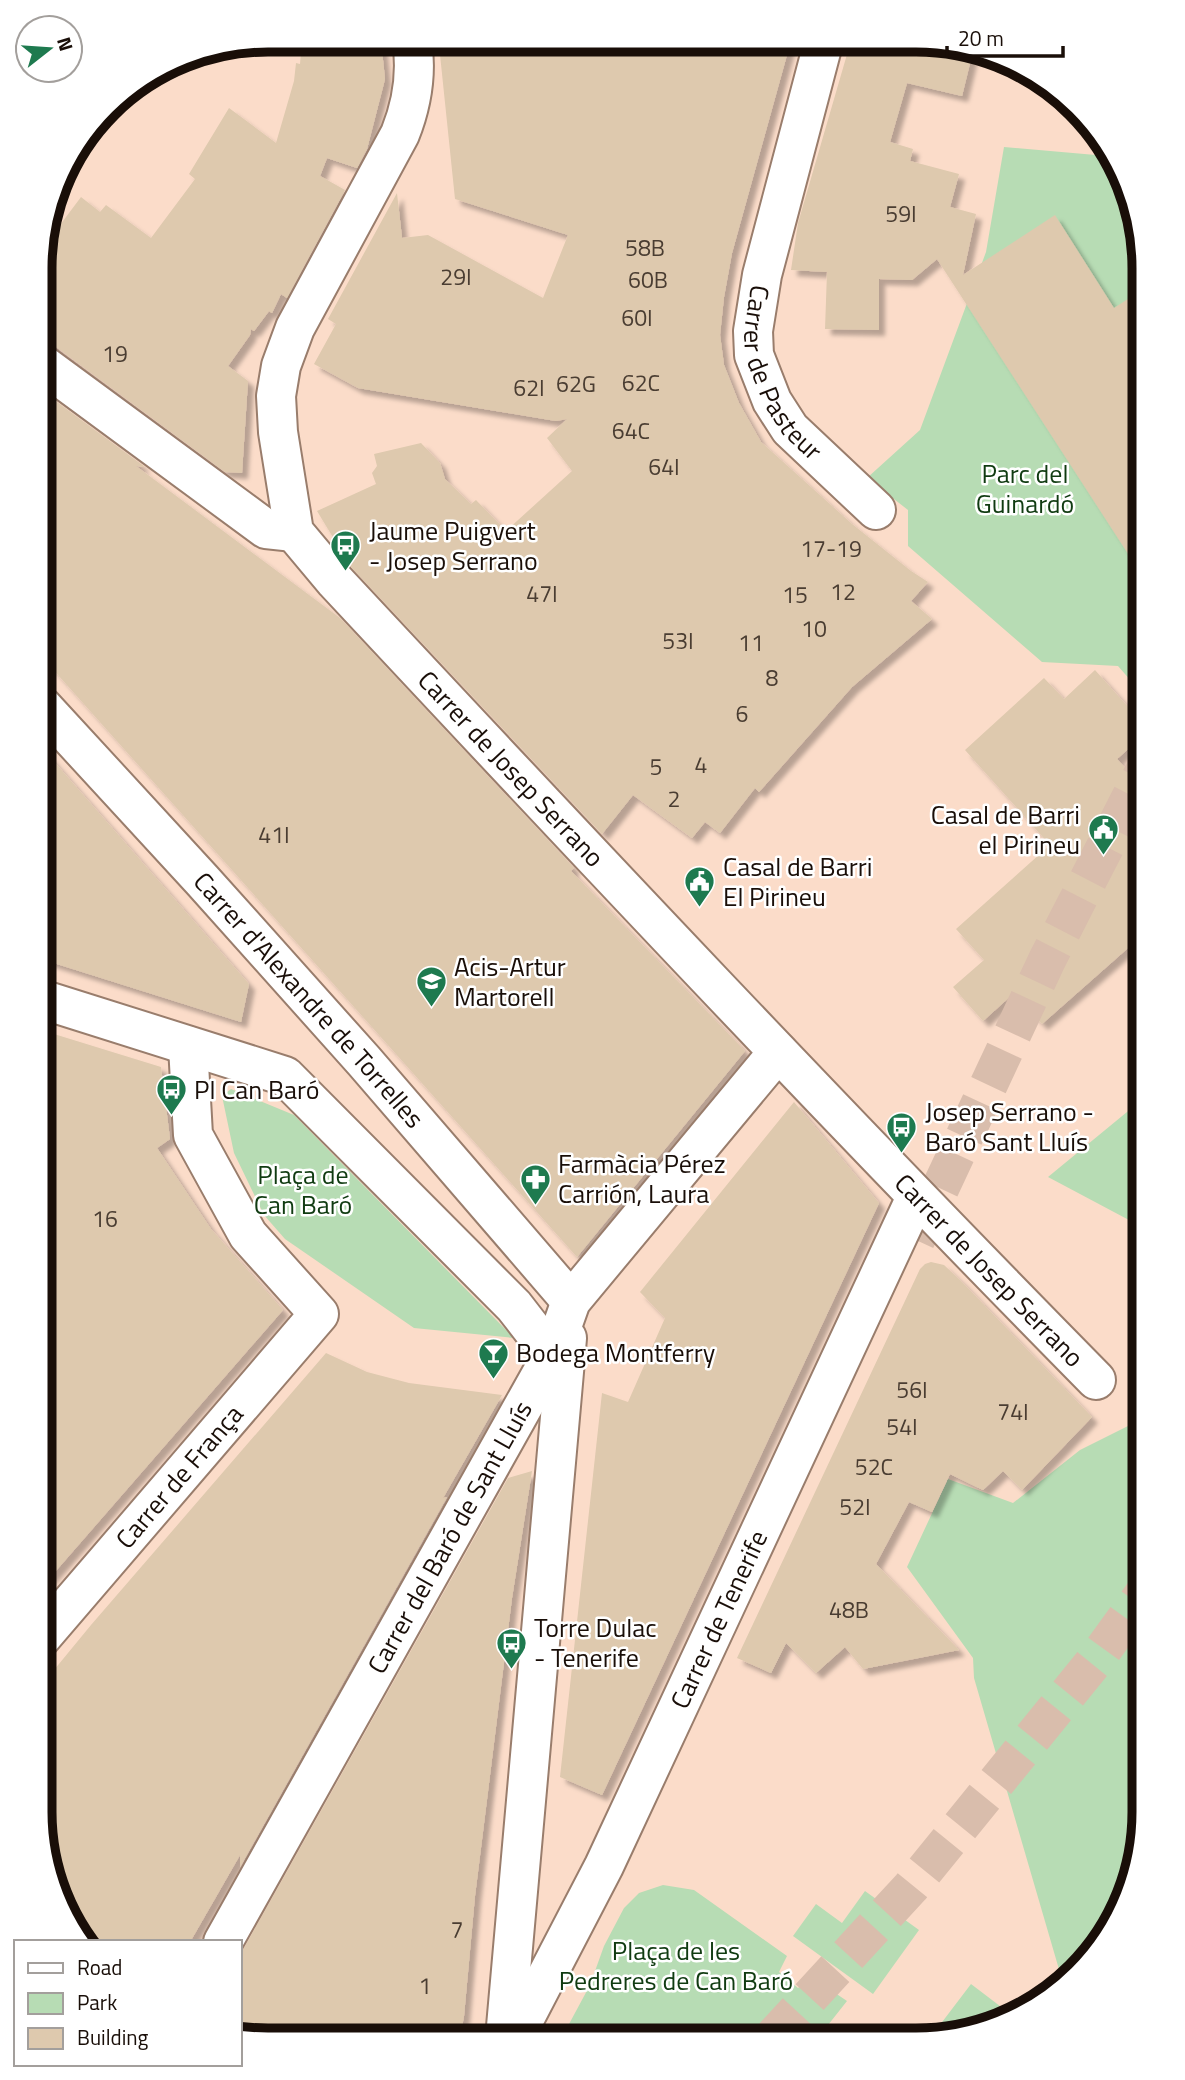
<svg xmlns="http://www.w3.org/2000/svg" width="1185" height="2080" viewBox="0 0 1185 2080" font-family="'Titillium Web',sans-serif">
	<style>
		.green { fill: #b7dcb4 }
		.building { fill: #dec9ae; filter: url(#shadow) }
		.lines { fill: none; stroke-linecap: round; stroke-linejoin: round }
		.primary-tunnel { stroke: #d9bdac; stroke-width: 38; stroke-dasharray: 38 19; stroke-linecap: butt }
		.street-casing { stroke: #997d6c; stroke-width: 42 }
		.street { stroke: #fff; stroke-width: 38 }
		.labels { text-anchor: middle; stroke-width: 5; stroke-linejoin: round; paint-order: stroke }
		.number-label { font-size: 23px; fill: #4a3d32 }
		.street-label { font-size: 26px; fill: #190e08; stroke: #fff }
		.park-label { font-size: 26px; fill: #103b11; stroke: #fff }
		.poi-label { font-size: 26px; fill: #190e08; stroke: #fff; text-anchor: start }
		.rim { fill: none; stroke: #190e08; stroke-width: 9 }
	</style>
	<defs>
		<filter id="shadow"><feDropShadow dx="6" dy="6" stdDeviation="2" flood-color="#0004"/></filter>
	</defs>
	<rect width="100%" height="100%" fill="#fbdcc9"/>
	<!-- green -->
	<path class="green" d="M1004,147L1107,156L1133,195L1145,269V697L1118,666L1042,662L908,546V510L867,478L920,430L986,252Z
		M231,1089L294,1115L514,1338L414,1328L285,1239L264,1215L234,1153L222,1096Z
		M1144,1098V1228L1048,1177Z
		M1144,1418V1827L1128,1898L1097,1951L1063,1983L974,1678L973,1658L907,1567L948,1479L1013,1503L1080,1450Z
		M663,1885L694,1890L787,1956L779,1972L798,1988L810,1976L847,2001L817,2039H561L590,1985L604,1946L624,1908L639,1893Z
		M865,1891L919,1930L873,1994L793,1936L816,1904L842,1923Z
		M971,1984L1013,2016L990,2028L936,2037L933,2034Z"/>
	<!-- building -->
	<path class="building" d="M302,40L381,41L385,79L367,149L357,168L327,158L320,176L345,190L287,298L281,294L272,313L269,311L254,331L251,329L250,335L228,366L248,381L242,473L225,472L55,346L42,343V249L81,197L100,212L106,205L151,238L195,179L189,174L229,108L276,143L294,81L296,63L300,64Z
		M464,41L790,44L732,253L724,297L720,335L724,365L739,403L761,442L852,524L911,571L928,582L911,601L932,619L852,687L759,792L755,788L720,833L705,822L692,838L633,795L602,834L351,567L317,511L376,484L372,473L377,466L374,454L421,443L440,463L445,479L471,504L476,500L506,531L572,471L547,438L567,419L556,421L358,388L314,364L336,324L328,319L397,193L402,238L428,235L543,298L568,235L455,199L439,45L464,48Z
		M850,44L961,45L973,51L962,96L907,83L890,142L913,149L910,161L959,174L950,207L976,214L963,275L1055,215L1114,308L1131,297L1145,318V580L937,259L912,280L879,279V330L825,329L827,272L791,270L798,223Z
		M42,391L145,467L136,466L340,618L574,868L571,871L745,1051L577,1257L42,657Z
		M1095,670L1145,726V734L1117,759L1145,790V933L1042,1024L1013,994L983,1021L953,987L984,960L956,929L1050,845L965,750L1044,678L1064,699Z
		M42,748L249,984L241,1022L41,959Z
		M41,1030L161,1067L170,1139L157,1148L211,1229L283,1310L41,1588Z
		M794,1102L879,1203L602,1795L560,1777L602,1393L628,1402L665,1318L640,1292Z
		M931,1262L944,1265L962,1282L1092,1417L1022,1490L1003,1471L983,1490L950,1474L932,1512L909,1502L876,1564L959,1650L863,1669L845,1647L816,1673L786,1643L771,1673L737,1658L920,1269L925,1264Z
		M326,1353L367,1372L409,1383L502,1395L443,1498L447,1497L240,1867V1855L190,1942H90L52,1885L40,1811V1687L91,1625Z
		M532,1471L512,1598L475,1896L464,2016L460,2038H252L240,2031V1955L508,1478Z"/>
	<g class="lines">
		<!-- primary-tunnel -->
		<path class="primary-tunnel" d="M916,1240L1047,960L1145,769
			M771,2039L911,1887L1097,1658L1144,1593"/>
		<defs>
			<g id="street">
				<path id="s1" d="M412,41C417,73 412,104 400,134L295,328L281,366L276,396L278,432L294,532L335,581C586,850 838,1118 1096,1380"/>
				<path id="s2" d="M823,44L762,275L753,331L754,355L772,401L790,429L876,510"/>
				<path d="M42,364L266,529L294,532"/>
				<path id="s3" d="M42,706L202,880L364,1061L571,1301"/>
				<path d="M41,999L285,1076L514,1306L552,1355"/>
				<path id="s4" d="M40,1639L319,1314L248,1235L193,1135L188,1046"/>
				<path id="s5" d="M223,1942L552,1355L571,1301L778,1052"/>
				<path d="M505,2038L567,1338"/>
				<path id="s6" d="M514,2039L604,1866L916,1197"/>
			</g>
		</defs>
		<!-- street casing -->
		<use href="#street" class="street-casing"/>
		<!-- street -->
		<use href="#street" class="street"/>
	</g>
	<!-- icons -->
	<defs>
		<symbol id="bus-pin" viewBox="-11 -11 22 30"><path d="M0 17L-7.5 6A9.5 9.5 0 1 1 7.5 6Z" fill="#1e7a4f" stroke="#fff"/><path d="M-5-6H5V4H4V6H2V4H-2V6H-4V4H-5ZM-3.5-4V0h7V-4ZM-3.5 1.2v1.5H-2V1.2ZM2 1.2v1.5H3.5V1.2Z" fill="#fff"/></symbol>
		<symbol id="civic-pin" viewBox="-11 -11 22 30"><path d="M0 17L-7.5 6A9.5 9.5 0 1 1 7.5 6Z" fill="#1e7a4f" stroke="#fff"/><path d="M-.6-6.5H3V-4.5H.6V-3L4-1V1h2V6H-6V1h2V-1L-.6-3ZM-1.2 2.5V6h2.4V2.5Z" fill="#fff"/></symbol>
		<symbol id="school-pin" viewBox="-11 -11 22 30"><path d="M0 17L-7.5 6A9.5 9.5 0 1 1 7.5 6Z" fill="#1e7a4f" stroke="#fff"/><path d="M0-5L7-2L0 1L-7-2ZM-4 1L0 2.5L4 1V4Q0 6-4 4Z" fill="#fff"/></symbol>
		<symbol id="pharmacy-pin" viewBox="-11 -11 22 30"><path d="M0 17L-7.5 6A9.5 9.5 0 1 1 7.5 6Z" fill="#1e7a4f" stroke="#fff"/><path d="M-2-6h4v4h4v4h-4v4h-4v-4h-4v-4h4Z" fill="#fff"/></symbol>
		<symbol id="bar-pin" viewBox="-11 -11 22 30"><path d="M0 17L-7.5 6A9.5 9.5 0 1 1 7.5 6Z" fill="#1e7a4f" stroke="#fff"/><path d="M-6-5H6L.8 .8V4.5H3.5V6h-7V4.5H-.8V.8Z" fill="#fff"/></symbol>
	</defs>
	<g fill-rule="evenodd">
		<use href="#bus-pin" x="328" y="528" width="35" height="47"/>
		<use href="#civic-pin" x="1086" y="812" width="35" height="47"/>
		<use href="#civic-pin" x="682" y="864" width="35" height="47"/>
		<use href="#school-pin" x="414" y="964" width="35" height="47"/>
		<use href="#bus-pin" x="154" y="1072" width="35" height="47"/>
		<use href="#bus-pin" x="884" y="1110" width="35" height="47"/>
		<use href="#pharmacy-pin" x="518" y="1162" width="35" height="47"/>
		<use href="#bar-pin" x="476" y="1336" width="35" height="47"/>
		<use href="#bus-pin" x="494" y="1626" width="35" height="47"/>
	</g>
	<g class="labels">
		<!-- number labels -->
		<g class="number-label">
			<text x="901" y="222">59I</text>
			<text x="645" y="256">58B</text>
			<text x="456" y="285">29I</text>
			<text x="648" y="288">60B</text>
			<text x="637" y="326">60I</text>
			<text x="115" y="362">19</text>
			<text x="641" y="391">62C</text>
			<text x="576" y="392">62G</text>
			<text x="529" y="396">62I</text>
			<text x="631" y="439">64C</text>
			<text x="664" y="475">64I</text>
			<text x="831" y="557">17-19</text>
			<text x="843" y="600">12</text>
			<text x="542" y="602">47I</text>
			<text x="795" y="603">15</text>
			<text x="814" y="637">10</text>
			<text x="678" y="649">53I</text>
			<text x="751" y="651">11</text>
			<text x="772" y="686">8</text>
			<text x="742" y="722">6</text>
			<text x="701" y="773">4</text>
			<text x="656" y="775">5</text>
			<text x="674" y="807">2</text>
			<text x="274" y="843">41I</text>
			<text x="105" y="1227">16</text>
			<text x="912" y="1398">56I</text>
			<text x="1013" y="1420">74I</text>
			<text x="902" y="1435">54I</text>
			<text x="874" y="1475">52C</text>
			<text x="855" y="1515">52I</text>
			<text x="849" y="1618">48B</text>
			<text x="457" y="1938">7</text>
			<text x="425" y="1994">1</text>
		</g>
		<!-- street labels -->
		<g class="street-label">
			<text dy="9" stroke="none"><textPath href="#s2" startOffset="345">Carrer de Pasteur</textPath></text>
			<text dy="9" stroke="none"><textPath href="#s1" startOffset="845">Carrer de Josep Serrano</textPath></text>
			<text dy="9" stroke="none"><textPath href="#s3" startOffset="397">Carrer d'Alexandre de Torrelles</textPath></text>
			<text dy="9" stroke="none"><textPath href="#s1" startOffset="1538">Carrer de Josep Serrano</textPath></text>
			<text dy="9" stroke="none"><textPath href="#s4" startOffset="214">Carrer de França</textPath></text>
			<text dy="9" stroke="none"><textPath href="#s5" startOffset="464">Carrer del Baró de Sant Lluís</textPath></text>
			<text dy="9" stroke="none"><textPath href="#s6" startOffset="467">Carrer de Tenerife</textPath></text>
		</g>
		<!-- park labels -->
		<g class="park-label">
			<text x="1025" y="483">Parc del<tspan x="1025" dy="30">Guinardó</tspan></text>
			<text x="303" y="1184">Plaça de<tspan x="303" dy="30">Can Baró</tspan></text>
			<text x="676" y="1960">Plaça de les<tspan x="676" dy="30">Pedreres de Can Baró</tspan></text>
		</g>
		<!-- poi labels -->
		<g class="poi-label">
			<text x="369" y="540">Jaume Puigvert<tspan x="369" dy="30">- Josep Serrano</tspan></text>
			<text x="1080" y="824" text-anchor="end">Casal de Barri<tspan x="1080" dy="30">el Pirineu</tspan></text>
			<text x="723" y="876">Casal de Barri<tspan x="723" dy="30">El Pirineu</tspan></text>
			<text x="454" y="976">Acis-Artur<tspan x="454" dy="30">Martorell</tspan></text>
			<text x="194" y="1099">Pl Can Baró</text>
			<text x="925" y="1121">Josep Serrano -<tspan x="925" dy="30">Baró Sant Lluís</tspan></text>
			<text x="558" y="1173">Farmàcia Pérez<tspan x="558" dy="30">Carrión, Laura</tspan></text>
			<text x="516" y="1362">Bodega Montferry</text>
			<text x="534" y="1637">Torre Dulac<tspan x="534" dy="30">- Tenerife</tspan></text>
		</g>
	</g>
	<!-- crop -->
	<path d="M0 0H1185V2080H0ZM268 52H916A216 216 0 0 1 1132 268V1812A216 216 0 0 1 916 2028H268A216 216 0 0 1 52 1812V268A216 216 0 0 1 268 52Z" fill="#fff" fill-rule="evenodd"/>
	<path class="rim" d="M268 52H916A216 216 0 0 1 1132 268V1812A216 216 0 0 1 916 2028H268A216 216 0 0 1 52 1812V268A216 216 0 0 1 268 52Z"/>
	<!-- legend -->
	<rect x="14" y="1940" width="228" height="126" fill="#ffffff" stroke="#a39f9c" stroke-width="2"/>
	<rect x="28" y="1963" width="35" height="10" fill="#ffffff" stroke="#a39f9c" stroke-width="2"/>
	<text x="77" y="1975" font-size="21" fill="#190e08">Road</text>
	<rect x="28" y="1993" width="35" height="21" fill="#b7dcb4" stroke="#a39f9c" stroke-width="2"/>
	<text x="77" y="2010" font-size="21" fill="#190e08">Park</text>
	<rect x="28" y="2028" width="35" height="21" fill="#dec9ae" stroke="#a39f9c" stroke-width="2"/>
	<text x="77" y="2045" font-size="21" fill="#190e08">Building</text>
	<!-- north arrow -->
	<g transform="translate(49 49) rotate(73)"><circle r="33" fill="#ffffff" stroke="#a39f9c" stroke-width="2"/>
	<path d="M0-5L12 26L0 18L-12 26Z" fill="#1e7a4f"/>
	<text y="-10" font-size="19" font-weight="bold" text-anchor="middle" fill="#190e08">N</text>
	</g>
	<!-- scale -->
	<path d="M947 46v10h116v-10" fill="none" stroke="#190e08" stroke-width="3.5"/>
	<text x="958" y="46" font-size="21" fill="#190e08" stroke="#ffffff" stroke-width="5" paint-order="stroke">20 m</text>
</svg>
